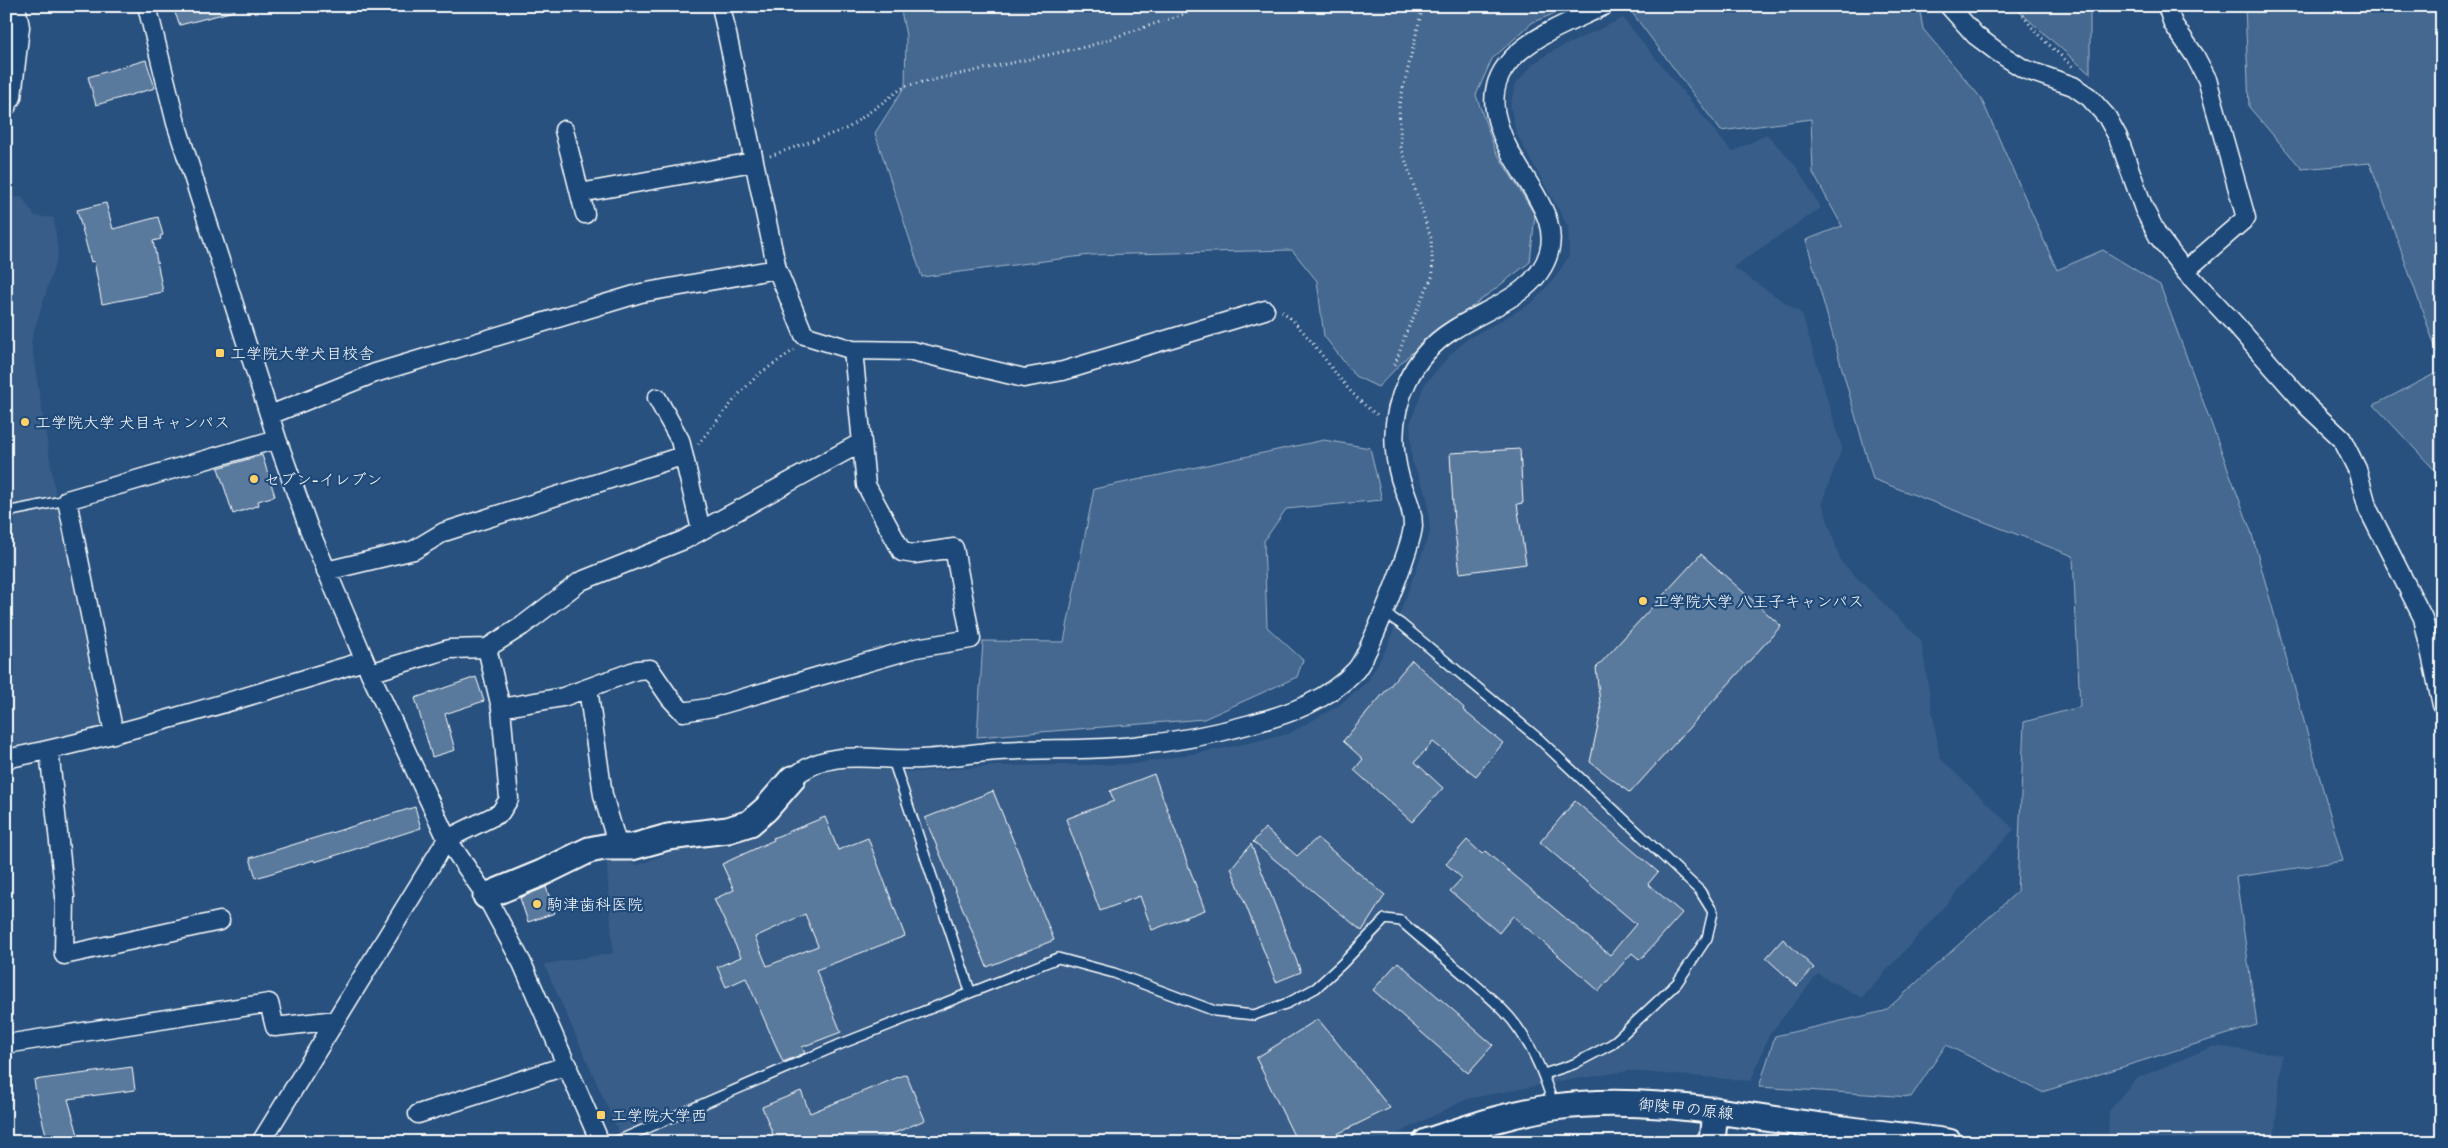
<svg xmlns="http://www.w3.org/2000/svg" width="2448" height="1148" viewBox="0 0 2448 1148" font-family="Itim,'Klee One',sans-serif">
	<style>
		.built { fill: #375d88 }
		.green { fill: #446890; stroke: #a2b4c8 }
		.building { fill: #5a7a9d; stroke: #fff; fill-rule: evenodd }
		.lines { fill: none; stroke-linecap: round; stroke-linejoin: round }
		.lane-casing { stroke: #fff; stroke-width: 12 }
		.street-casing { stroke: #fff; stroke-width: 21 }
		.secondary-casing { stroke: #fff; stroke-width: 29 }
		.path { stroke: #fff; stroke-width: 3; stroke-dasharray: 1 4; stroke-linecap: butt }
		.lane { stroke: #1f4a7a; stroke-width: 9 }
		.street { stroke: #1f4a7a; stroke-width: 18 }
		.secondary { stroke: #1f4a7a; stroke-width: 25 }
		.poi-dot { fill: #ffd166; stroke: #1f4a7a; stroke-width: 2 }
		.labels { text-anchor: middle; stroke-width: 4.5; stroke-linejoin: round; paint-order: stroke }
		.poi-label { font-size: 16px; fill: #fff; stroke: #1f4a7a; text-anchor: start }
		.street-label { font-size: 16px; fill: #fff; stroke: #1f4a7a }
	</style>
	<rect width="100%" height="100%" fill="#28517f"/>
	<filter id="ink" filterUnits="userSpaceOnUse"><feTurbulence type="fractalNoise" baseFrequency=".02" numOctaves="2"/><feDisplacementMap in="SourceGraphic" scale="10" xChannelSelector="R" yChannelSelector="G"/><feConvolveMatrix kernelMatrix="1 2 1 2 8 2 1 2 1" color-interpolation-filters="sRGB"/></filter>
	<g filter="url(#ink)">
		<!-- built -->
		<path class="built" d="M1623,18L1732,152L1767,134L1796,166L1821,208L1733,267L1802,314L1842,448L1822,502L1841,562L1921,640L1940,758L2014,829L1862,998L1818,974L1769,1035L1751,1081L1629,1071L1562,1081L1467,1099L1381,1142H623L544,964L613,953L606,855L639,865L677,849L731,846L762,832L808,780L828,771L859,768L913,772L998,766L1135,764L1226,748L1288,734L1338,706L1368,681L1388,645L1430,532L1427,496L1412,461L1410,424L1424,385L1449,356L1467,339L1532,303L1554,279L1569,256L1568,227L1517,135L1510,107L1515,85L1533,64L1551,52Z
			M22,197L35,216L54,218L58,254L31,341L57,504L101,727L6,748V198Z
			M2214,1046L2282,1055L2274,1142H2132L2108,1138L2109,1111L2135,1079Z"/>
		<!-- green -->
		<path class="green" d="M900,6H1574L1533,22L1492,59L1476,95L1495,150L1535,215L1530,262L1409,355L1378,387L1355,376L1324,336L1317,281L1292,250L1090,255L922,277L875,133L905,86L906,36Z
			M1627,6H1919L1923,29L1981,98L2057,270L2103,250L2160,285L2251,531L2343,861L2236,877L2257,1025L2042,1092L1946,1045L1911,1097L1759,1087L1775,1036L1885,1011L2017,892L2024,722L2080,707L2073,556L1873,479L1806,240L1842,226L1813,173L1811,119L1721,131Z
			M2013,6H2090V74Z
			M2245,6H2442V366L2370,163L2302,169L2249,107Z
			M2442,370V478L2374,405Z
			M1324,440L1370,448L1382,500L1286,509L1264,541L1267,627L1303,660L1297,677L1204,719L977,737L983,641L1064,642L1094,489Z"/>
		<!-- building -->
		<path class="building" d="M172,6H234V11L180,25Z
			M146,60L155,88L96,105L88,77Z
			M106,203L113,229L158,217L163,235L160,236L161,239L153,241L163,292L102,304L94,261L91,262L77,210Z
			M1520,449L1523,503L1517,504L1526,564L1460,573L1454,524L1450,453Z
			M262,455L275,496L258,501L259,505L233,514L218,468Z
			M1701,554L1781,626L1630,793L1590,762L1601,711L1596,668Z
			M1412,660L1464,708L1463,710L1503,743L1476,776L1433,742L1415,762L1443,788L1412,822L1354,770L1363,759L1343,741Z
			M476,677L484,701L445,714L455,750L432,757L415,698Z
			M1154,774L1205,910L1152,930L1140,896L1100,911L1066,819L1114,801L1110,791Z
			M993,791L1054,940L987,967L925,818Z
			M1575,801L1658,872L1648,884L1682,913L1640,960L1632,953L1599,991L1513,916L1499,933L1450,891L1462,878L1446,864L1467,840L1482,854L1485,851L1610,955L1636,924L1540,842Z
			M415,807L421,828L315,862L314,860L256,878L250,858Z
			M825,817L838,850L868,838L905,936L816,970L841,1032L802,1047L805,1053L783,1062L746,978L726,987L717,967L741,957L714,899L734,890L722,864L774,840L773,838ZM805,914L818,946L767,966L755,937Z
			M1265,828L1297,856L1317,838L1385,895L1362,931L1253,842Z
			M1251,844L1301,972L1276,982L1231,868Z
			M546,887L555,913L528,922L520,898Z
			M1783,939L1814,968L1797,986L1766,958Z
			M1398,962L1493,1045L1468,1073L1373,990Z
			M1318,1019L1390,1108L1321,1142H1297L1256,1058Z
			M132,1067L135,1090L68,1099L80,1142H48L37,1100L34,1080Z
			M906,1074L925,1120L873,1142H776L762,1107L801,1091L810,1113Z"/>
		<g class="lines">
			<defs>
				<path id="lane" d="M6,512L67,500
					M1383,612L1401,624L1539,739L1700,891L1713,912L1707,938L1677,983L1612,1044L1574,1064L1544,1074
					M893,760L970,991
					M615,1142L841,1044L1058,958L1114,973L1215,1011L1254,1015L1288,1003L1316,988L1342,964L1385,919L1401,921C1434,951 1471,978 1503,1010C1528,1035 1543,1071 1553,1104"/>
				<path id="street" d="M147,6L176,123L277,439L309,529L370,673L447,839L486,896L522,963L600,1142
					M1949,6L1975,35L1999,53L2024,69L2073,86L2089,97L2107,117L2118,137L2144,209L2158,236L2185,271L2233,322L2308,407L2342,439L2357,469L2368,509L2423,618L2442,705
					M2167,6L2173,24L2195,56L2207,79L2246,218L2185,271
					M6,107L12,97L20,27L16,6
					M564,130L585,214
					M580,193L753,162
					M853,350L912,351L1024,378L1063,371L1265,310
					M657,398L680,440L701,530
					M270,415L375,373L641,293L777,269
					M326,571L414,550L444,532L682,456
					M487,648L522,626L581,581L684,540L862,442
					M588,688L603,795L618,847
					M501,708L563,697L637,670L650,669L670,698L683,712L713,707L916,648L971,639L954,548L914,554L902,552L866,485L853,350L804,335L777,269L721,6
					M114,734L67,500L277,439
					M49,750L65,897L64,955L220,921
					M6,759C128,734 246,697 364,661
					M792,779C828,745 877,762 921,759C947,758 972,753 998,751C1043,748 1088,751 1133,746C1173,742 1212,735 1251,724C1290,714 1328,700 1356,670C1369,655 1412,545 1413,526C1413,508 1405,494 1400,478C1391,445 1392,413 1407,382C1417,360 1434,342 1453,330C1488,307 1537,295 1549,252C1555,230 1545,211 1534,192C1521,170 1505,148 1498,123C1476,54 1556,29 1604,6
					M6,1044L269,1003L275,1027L336,1020
					M418,1114L568,1065
					M261,1142L447,839L500,813L509,799L501,708L487,648L449,649L370,673"/>
				<path id="secondary" d="M486,896L542,873L589,850L604,847H632L668,837L728,830L750,823L766,809L792,779
					M1426,1142C1468,1128 1510,1113 1554,1107C1644,1095 1732,1114 1821,1126C1864,1132 1907,1136 1949,1142
					M1712,1142L1715,1110"/>
			</defs>
			<!-- lane casing -->
			<use href="#lane" class="lane-casing"/>
			<!-- street casing -->
			<use href="#street" class="street-casing"/>
			<!-- secondary casing -->
			<use href="#secondary" class="secondary-casing"/>
			<!-- path -->
			<path class="path" d="M2019,6C2028,30 2055,49 2073,67
				M770,156L848,128L905,86L1089,46L1207,6
				M1282,311C1319,341 1339,390 1379,416
				M1395,365L1406,333L1433,275L1431,238L1401,147L1399,106L1421,14L1418,6
				M698,444L740,393L759,374L794,350"/>
			<!-- lane -->
			<use href="#lane" class="lane"/>
			<!-- street -->
			<use href="#street" class="street"/>
			<!-- secondary -->
			<use href="#secondary" class="secondary"/>
		</g>
	</g>
	<!-- markers -->
	<g class="poi-dot">
		<rect x="215" y="348" width="10" height="10" rx="2.5"/>
		<circle cx="25" cy="422" r="5"/>
		<circle cx="254" cy="479" r="5"/>
		<circle cx="1643" cy="601" r="5"/>
		<circle cx="537" cy="904" r="5"/>
		<rect x="596" y="1110" width="10" height="10" rx="2.5"/>
	</g>
	<g class="labels">
		<!-- poi labels -->
		<g class="poi-label">
			<text x="230" y="359">工学院大学犬目校舎</text>
			<text x="35" y="428">工学院大学 犬目キャンパス</text>
			<text x="264" y="485">セブン-イレブン</text>
			<text x="1653" y="607">工学院大学 八王子キャンパス</text>
			<text x="547" y="910">駒津歯科医院</text>
			<text x="611" y="1121">工学院大学西</text>
		</g>
		<!-- street labels -->
		<g class="street-label">
			<text transform="translate(1686 1108) rotate(6)" y="6">御陵甲の原線</text>
		</g>
	</g>
	<!-- margin -->
	<rect width="2448" height="1148" fill="none" stroke="#1f4a7a" stroke-width="25"/>
	<rect x="12" y="12" width="2423" height="1123" fill="none" stroke="#fff" stroke-width="2" filter="url(#ink)"/>
</svg>
